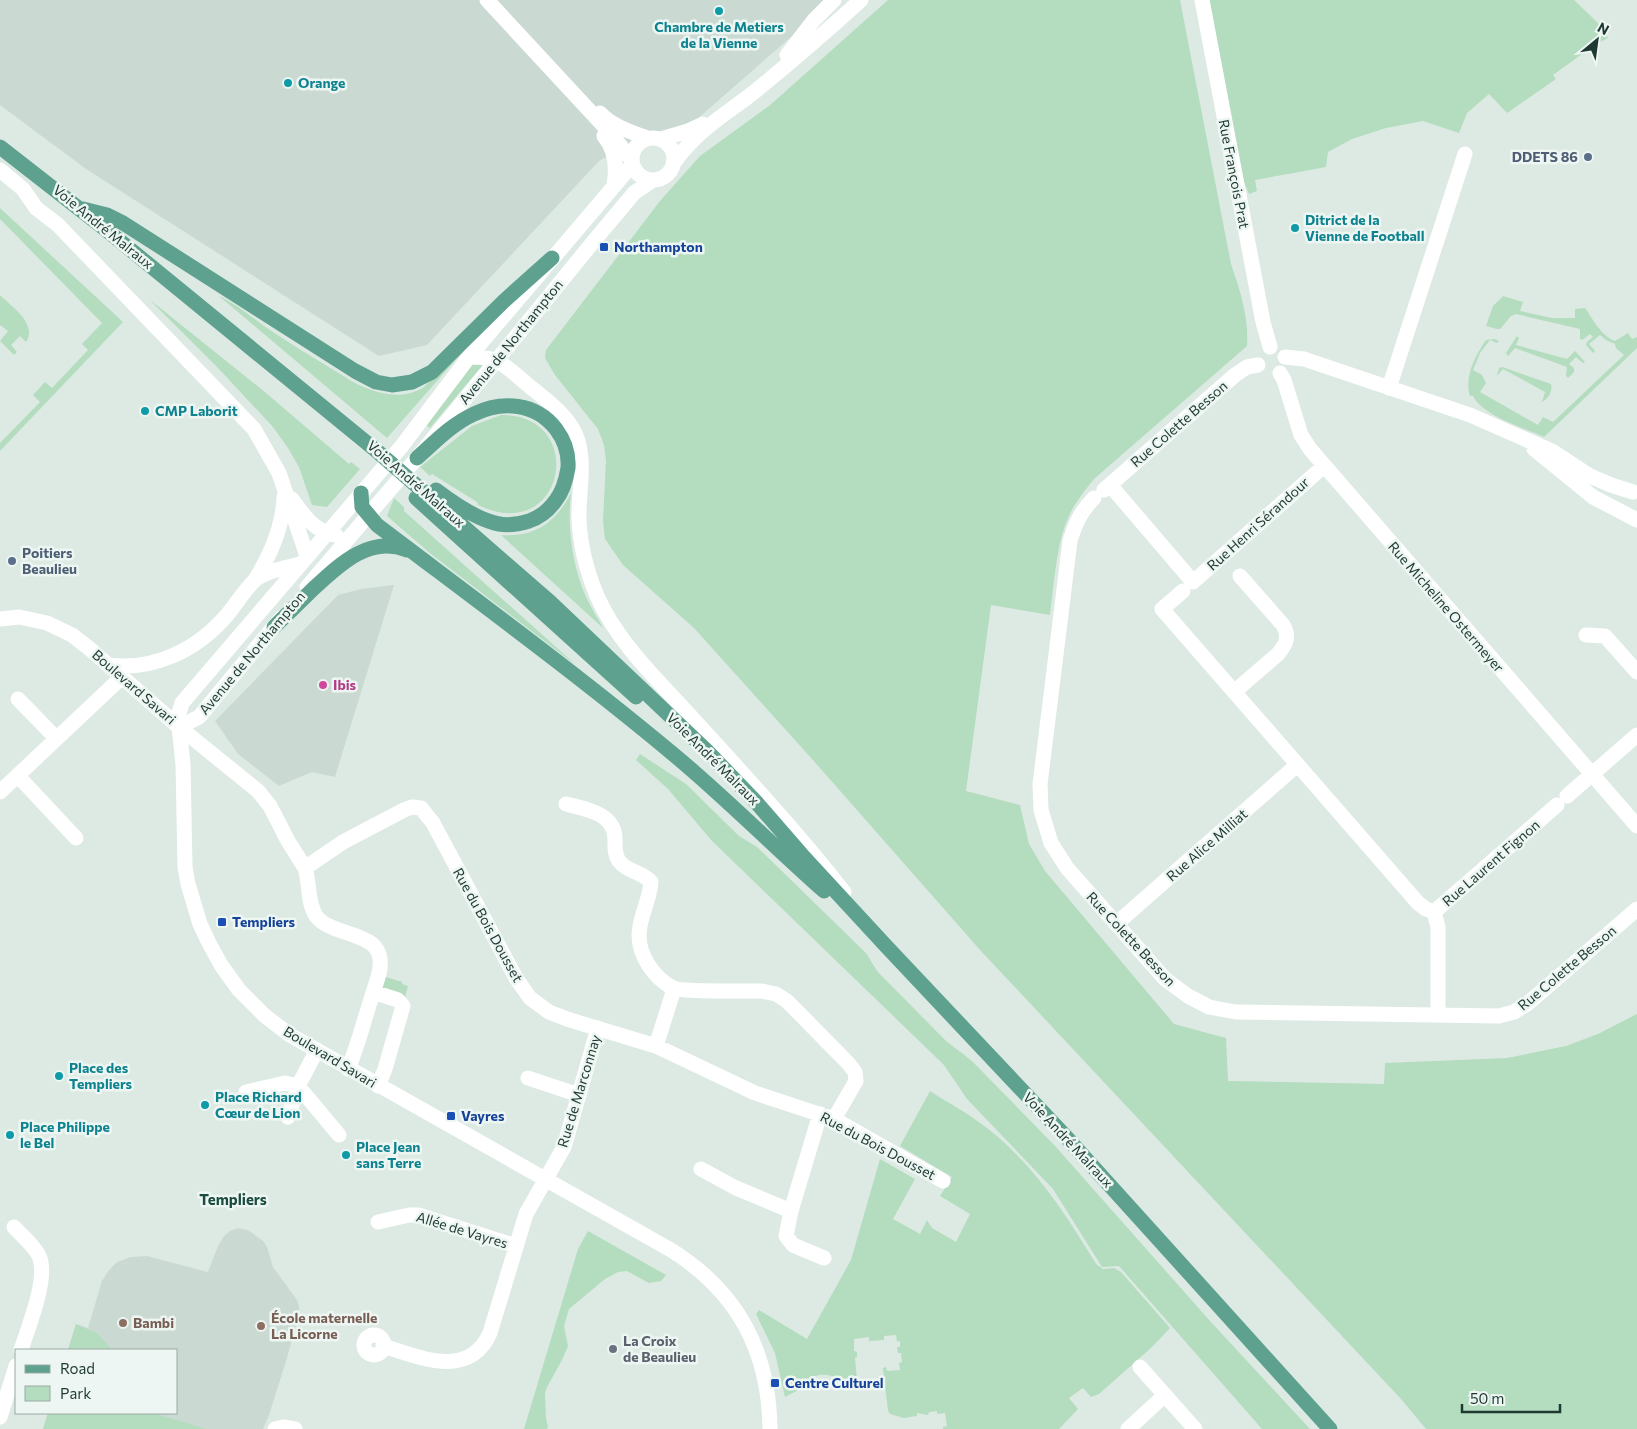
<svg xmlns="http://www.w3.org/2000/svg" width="1637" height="1429" viewBox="0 0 1637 1429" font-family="Commissioner,sans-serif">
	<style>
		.built { fill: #cbd9d3 }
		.green { fill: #b4dcbe }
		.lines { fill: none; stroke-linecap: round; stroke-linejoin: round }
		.minor { stroke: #fff; stroke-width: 15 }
		.major { stroke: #5fa18f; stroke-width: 15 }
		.culture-dot { fill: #0f9aa8; stroke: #edf6f2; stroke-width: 2 }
		.service-dot { fill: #5c6f8a; stroke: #edf6f2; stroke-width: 2 }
		.transit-dot { fill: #1a4fb4; stroke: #edf6f2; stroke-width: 2 }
		.hotel-dot { fill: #d1479c; stroke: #edf6f2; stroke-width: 2 }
		.education-dot { fill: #8d6e63; stroke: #edf6f2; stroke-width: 2 }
		.worship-dot { fill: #6b7280; stroke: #edf6f2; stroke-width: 2 }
		.labels { text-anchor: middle; stroke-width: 5; stroke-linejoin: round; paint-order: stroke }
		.culture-label { font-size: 14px; font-weight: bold; fill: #0d838f; stroke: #edf6f2; text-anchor: start }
		.service-label { font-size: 14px; font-weight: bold; fill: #4e5e75; stroke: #edf6f2; text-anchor: end }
		.street-label { font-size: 14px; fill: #1e3932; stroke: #edf6f2 }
		.transit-label { font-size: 14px; font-weight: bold; fill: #164399; stroke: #edf6f2; text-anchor: start }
		.hotel-label { font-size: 14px; font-weight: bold; fill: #b23c85; stroke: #edf6f2; text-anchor: start }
		.education-label { font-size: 14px; font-weight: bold; fill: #785e54; stroke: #edf6f2; text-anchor: start }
		.worship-label { font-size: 14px; font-weight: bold; fill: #5b616d; stroke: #edf6f2; text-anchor: start }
		.neighbourhood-label { font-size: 15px; font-weight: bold; fill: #1a4c3f; stroke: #edf6f2 }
	</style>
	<rect width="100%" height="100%" fill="#ddeae4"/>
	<!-- built -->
	<path class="built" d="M0,0H833L695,121L600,160L427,345L379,356L86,169L0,105Z
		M394,585L335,777L312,772L279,786L238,754L215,721L338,595L361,589Z
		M238,1228L248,1230L263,1241L267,1247L273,1267L297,1300L299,1306V1314L287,1358L269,1415L263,1429H43L48,1413H176V1350H68L76,1324L88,1328L102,1281L109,1270L117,1262L131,1257L147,1256L208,1272L218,1246L224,1236L230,1231Z"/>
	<!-- green -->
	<path class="green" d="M888,0H1180L1231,264C1240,290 1249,318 1247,346L1094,479C1084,491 1074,504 1068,518C1056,545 1054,586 1050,615L991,605L966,791L1020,805L1029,844L1045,871L1174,1024L1226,1038L1228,1081L1384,1084L1385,1063L1507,1058L1566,1046L1598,1034L1637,1014V1429H1426L1401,1399L981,951L812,759L694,628L623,565L605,539L603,521L606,461L604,445L598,429L555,375L545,358L546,350L660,201L700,156L769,106Z
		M1208,0H1574L1597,22L1608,38L1593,46L1553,75L1556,79L1507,113L1489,94L1467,113L1459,133L1423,121L1386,128L1352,139L1328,152L1326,167L1255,180L1257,191L1249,194L1244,182Z
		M0,208L123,322L0,451V443L40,402L33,395L45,382L52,388L88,350L82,344L102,323L0,219Z
		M0,295C12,307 38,324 26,342L20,336L11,345L17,352L14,355L0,341L8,331L0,325Z
		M219,296C236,304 249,315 264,326C286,341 309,355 332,369C344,376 356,385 369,389C387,396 407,398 424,387L465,345V349L387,438Z
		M1503,296L1523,302L1520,311L1552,318H1575V309L1585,308C1593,319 1601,336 1615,341L1628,333L1632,339L1637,337V348L1544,437C1524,428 1483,416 1473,396H1470C1464,377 1475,356 1486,340L1495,339L1499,341L1497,343L1490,340L1480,353L1473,370L1482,375L1486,383L1480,392L1538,425L1543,417L1553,422L1624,355L1616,348L1615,344L1606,340L1600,335L1589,344L1595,351L1593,353L1586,345L1587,342L1593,337L1590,334L1582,340L1580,339V329L1516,314L1511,316L1500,329H1497L1486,326L1493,306Z
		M149,299L266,393L349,464L351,462L360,469L327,507L312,505L299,467L288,448L273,427L218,368Z
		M1517,336L1519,338L1516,345L1567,359L1575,351L1585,362L1583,363L1576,357L1569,364L1574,368V372L1568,378L1566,376L1567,367L1515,348L1508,356L1506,353Z
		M486,361L430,428L426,425L471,364Z
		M1502,367L1551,384C1553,391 1548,399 1542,402L1545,392L1503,369L1497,376L1499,368Z
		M501,415C589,414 565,547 478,505L477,502L432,474L430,476L420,467L472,426Z
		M571,493C567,527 572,565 586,597C591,608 598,618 603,628L501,535C536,537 555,523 571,493Z
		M394,498L404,507V511L576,665L431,554L387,516Z
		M640,754L686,784L739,836L757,847L866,953L877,971L946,1041L972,1061L1056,1147L1210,1321L1310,1429H1262L1119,1266L1102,1267L1053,1189L967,1099L944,1065L712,841L668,789L636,760Z
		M383,976L402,982V984L408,986L405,997L379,988Z
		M930,1091C945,1101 961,1109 976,1120C1029,1157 1063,1209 1096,1264L1103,1269L1114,1268L1121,1272L1170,1328L1152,1347L1099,1394L1091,1397L1083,1388L1069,1398L1078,1409L1059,1429H943V1427L947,1426L945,1413L937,1414V1411L929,1412L928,1415L917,1413V1416L904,1418L890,1414L888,1411L883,1368L886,1367L887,1371L900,1370L899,1363L902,1362L901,1353H898L897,1347H900V1341L897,1342L896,1335L884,1336V1340L869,1341V1337L854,1339V1351L857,1352V1357H855L857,1381L849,1385C837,1376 821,1370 808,1380C804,1382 803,1386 799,1389C796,1392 790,1394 785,1397L775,1353L756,1314L759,1310L807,1339L851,1260L880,1159L915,1179L893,1219L920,1234L927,1220L932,1228L956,1242L970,1214L940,1196L952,1177L900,1146Z
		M588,1231L666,1275L661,1281L649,1283L627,1271L618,1272L605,1279L569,1309L564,1326L568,1346L562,1360L547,1387L545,1393L546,1419L548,1427L547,1429H524L578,1249Z
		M76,1324L98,1334L112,1350H68Z
		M48,1413H153L206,1429H43Z"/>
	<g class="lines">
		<!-- minor -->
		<path class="minor" d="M487,0L613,136L631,159
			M1202,0L1263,322L1270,347
			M787,55L814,20L834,0
			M600,113C612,126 631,132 647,138
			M604,136C616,150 617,167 614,185
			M632 159a21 21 0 1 1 42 0a21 21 0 1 1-42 0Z
			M661,139L688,131L703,124
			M673,164C697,130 722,117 753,93C790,63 826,32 861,0
			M632,165L469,357L401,447L182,703L179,713V727L183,764L185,867L188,884L200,924L209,943L221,965L239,990L265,1016L290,1035L671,1250C738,1292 769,1351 770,1429
			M0,170L23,189L36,208L58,225L254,429L279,473L307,556
			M469,357C500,356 505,366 528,385C545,399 565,413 575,433C587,460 578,491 579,519C580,546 587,572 597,596C618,644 661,683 695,721C746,777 797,832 844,892
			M1285,357L1304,359L1470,415L1552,451L1590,476L1611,485L1633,492
			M1280,373L1284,380L1301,435L1310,449L1637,826
			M1389,388L1465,154
			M1534,449L1593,497L1637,520
			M1110,485L1193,582L1324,466
			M1104,490L1235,375L1247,367L1258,365
			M1094,498C1081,511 1075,524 1070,541L1040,784L1041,810L1051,843L1067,868L1165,979L1188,996L1209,1007L1236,1012L1499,1016L1514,1012L1527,1004L1637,909
			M292,499C303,515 315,532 336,535
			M255,580C271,554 283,527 284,497
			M307,587L417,458L598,236L634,193L653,180
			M1183,591L1162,609L1418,903L1426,909L1434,912
			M0,619L19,617L47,623L72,635L90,649L179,727L258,791L270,806L288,841L305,868L343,842L404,810L412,807L421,808L433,823L516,978L530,998L549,1012L567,1019L656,1046L755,1093L834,1119L943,1181
			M1586,635L1605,636L1637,672
			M108,665C154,671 197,650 227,615C236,604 244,591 254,581C265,571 286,568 300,564
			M1234,692L1278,654C1286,644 1290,637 1283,625L1240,576
			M18,699L56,738
			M179,727L199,717L281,618
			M18,776L76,838
			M0,792L122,677
			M1567,796L1637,735
			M566,804C585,809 615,813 615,839C615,846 614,854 619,861C627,872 643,872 651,882C650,900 639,917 639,935C639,956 654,978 673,988C681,992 747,991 762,991L776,994L787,1001L848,1063L855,1072L856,1081L834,1119
			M305,868C310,883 307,902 316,916C326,930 352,932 367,941C374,944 379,951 380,959C382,971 375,985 372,996C364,1020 358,1046 348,1069
			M1116,924L1297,765
			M373,992L398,1000L403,1006L385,1069L378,1086
			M1438,1014V927L1434,912L1557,805
			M656,1046L674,989
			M528,1078L579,1095
			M246,1092L285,1083L298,1086L339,1135
			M820,1114L791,1211L786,1236L793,1245L824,1258
			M288,1117L298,1086L317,1050
			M701,1169L736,1188L791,1211
			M378,1222L409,1215H418L516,1246
			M14,1227C22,1236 34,1245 39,1256C49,1277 28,1328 21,1350
			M364 1345a10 10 0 1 1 20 0a10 10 0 1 1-20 0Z
			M383,1346C419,1357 469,1380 490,1333L526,1214L564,1147L598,1028
			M1140,1367L1195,1429
			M0,1417L16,1366
			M275,1429L283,1427L295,1429
			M1128,1429L1165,1395"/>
		<!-- major -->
		<path class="major" d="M0,147L109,232L378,452L550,602L708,752L756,802L802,855L886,946L1067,1138L1330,1429
			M83,209L107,215L123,223L355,371L376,382L392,385L412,382L432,372L504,301L552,258
			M417,458C435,442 452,424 474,414C502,400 536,403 556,429C565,441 569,454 568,468C566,480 563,491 556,500C549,510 541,517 529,521C519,524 510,526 499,524C478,520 453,503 436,490
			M361,493L362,507L377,525C476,600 577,674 673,754C725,797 773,846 824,891
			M416,498L636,697
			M274,627C287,614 300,602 313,589C339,565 369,535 407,550"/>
	</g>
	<!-- markers -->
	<g class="culture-dot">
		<circle cx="719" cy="11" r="5"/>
		<circle cx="288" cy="83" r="5"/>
		<circle cx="1295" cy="228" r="5"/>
		<circle cx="145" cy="411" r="5"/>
		<circle cx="59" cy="1076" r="5"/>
		<circle cx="205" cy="1105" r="5"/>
		<circle cx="10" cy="1135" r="5"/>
		<circle cx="346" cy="1155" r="5"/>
	</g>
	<g class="service-dot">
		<circle cx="1588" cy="157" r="5"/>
		<circle cx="12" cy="561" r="5"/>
	</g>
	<g class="transit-dot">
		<rect x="599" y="242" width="10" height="10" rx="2.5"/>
		<rect x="217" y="917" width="10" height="10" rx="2.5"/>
		<rect x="446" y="1111" width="10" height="10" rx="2.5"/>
		<rect x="770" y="1378" width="10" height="10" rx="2.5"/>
	</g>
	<circle class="hotel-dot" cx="323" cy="685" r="5"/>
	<g class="education-dot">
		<circle cx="123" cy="1323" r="5"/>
		<circle cx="261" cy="1326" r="5"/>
	</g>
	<circle class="worship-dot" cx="613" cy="1349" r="5"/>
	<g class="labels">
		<!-- culture labels -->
		<g class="culture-label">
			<text x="719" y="32" text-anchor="middle">Chambre de Metiers<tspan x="719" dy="16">de la Vienne</tspan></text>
			<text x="298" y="88">Orange</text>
			<text x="1305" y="225">Ditrict de la<tspan x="1305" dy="16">Vienne de Football</tspan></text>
			<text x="155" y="416">CMP Laborit</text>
			<text x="69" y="1073">Place des<tspan x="69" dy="16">Templiers</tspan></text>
			<text x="215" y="1102">Place Richard<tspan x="215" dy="16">Cœur de Lion</tspan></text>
			<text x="20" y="1132">Place Philippe<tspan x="20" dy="16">le Bel</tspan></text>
			<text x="356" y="1152">Place Jean<tspan x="356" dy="16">sans Terre</tspan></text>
		</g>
		<!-- service labels -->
		<g class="service-label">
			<text x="1578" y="162">DDETS 86</text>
			<text x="22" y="558" text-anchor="start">Poitiers<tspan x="22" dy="16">Beaulieu</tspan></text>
		</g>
		<!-- street labels -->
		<g class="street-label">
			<text transform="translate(1234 174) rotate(79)" y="5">Rue François Prat</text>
			<text transform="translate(103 227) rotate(39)" y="5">Voie André Malraux</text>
			<text transform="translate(511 342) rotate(-51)" y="5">Avenue de Northampton</text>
			<text transform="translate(1179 424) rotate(-41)" y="5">Rue Colette Besson</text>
			<text transform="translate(416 484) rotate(41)" y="5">Voie André Malraux</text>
			<text transform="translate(1258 524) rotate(-42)" y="5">Rue Henri Sérandour</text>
			<text transform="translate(1446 607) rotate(49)" y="5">Rue Micheline Ostermeyer</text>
			<text transform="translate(252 653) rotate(-50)" y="5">Avenue de Northampton</text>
			<text transform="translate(134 687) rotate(41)" y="5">Boulevard Savari</text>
			<text transform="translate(713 759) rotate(45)" y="5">Voie André Malraux</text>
			<text transform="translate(1207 845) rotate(-41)" y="5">Rue Alice Milliat</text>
			<text transform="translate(1491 863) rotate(-41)" y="5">Rue Laurent Fignon</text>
			<text transform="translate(488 925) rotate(61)" y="5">Rue du Bois Dousset</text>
			<text transform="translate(1131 939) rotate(47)" y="5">Rue Colette Besson</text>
			<text transform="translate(1567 968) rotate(-40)" y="5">Rue Colette Besson</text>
			<text transform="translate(330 1057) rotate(31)" y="5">Boulevard Savari</text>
			<text transform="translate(579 1091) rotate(-73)" y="5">Rue de Marconnay</text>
			<text transform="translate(1068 1140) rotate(47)" y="5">Voie André Malraux</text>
			<text transform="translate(878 1146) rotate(28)" y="5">Rue du Bois Dousset</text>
			<text transform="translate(462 1230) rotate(17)" y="5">Allée de Vayres</text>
		</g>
		<!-- transit labels -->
		<g class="transit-label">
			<text x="614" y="252">Northampton</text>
			<text x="232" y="927">Templiers</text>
			<text x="461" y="1121">Vayres</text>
			<text x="785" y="1388">Centre Culturel</text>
		</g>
		<!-- hotel labels -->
		<g class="hotel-label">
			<text x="333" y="690">Ibis</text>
		</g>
		<!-- education labels -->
		<g class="education-label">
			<text x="271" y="1323">École maternelle<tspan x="271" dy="16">La Licorne</tspan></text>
			<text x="133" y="1328">Bambi</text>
		</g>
		<!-- worship labels -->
		<g class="worship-label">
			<text x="623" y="1346">La Croix<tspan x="623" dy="16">de Beaulieu</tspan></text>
		</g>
		<!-- neighbourhood labels -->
		<g class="neighbourhood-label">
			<text x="233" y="1205">Templiers</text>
		</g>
	</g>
	<!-- legend -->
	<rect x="15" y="1349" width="162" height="65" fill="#edf6f2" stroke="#9aaaa5"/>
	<rect x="25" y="1365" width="25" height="8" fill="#5fa18f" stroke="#9aaaa5"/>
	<text x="60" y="1374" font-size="15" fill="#1e3932">Road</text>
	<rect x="25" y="1386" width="25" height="15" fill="#b4dcbe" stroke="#9aaaa5"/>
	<text x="60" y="1399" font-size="15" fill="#1e3932">Park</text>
	<!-- north arrow -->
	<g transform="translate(1597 40) rotate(29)" stroke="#edf6f2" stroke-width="4" paint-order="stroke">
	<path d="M0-4L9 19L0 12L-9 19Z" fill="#1e3932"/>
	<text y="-8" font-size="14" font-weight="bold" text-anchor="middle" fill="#1e3932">N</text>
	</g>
	<!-- scale -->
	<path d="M1462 1404v8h98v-8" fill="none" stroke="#1e3932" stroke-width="2.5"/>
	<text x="1470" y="1404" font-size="15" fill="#1e3932" stroke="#edf6f2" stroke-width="4" paint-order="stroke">50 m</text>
</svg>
